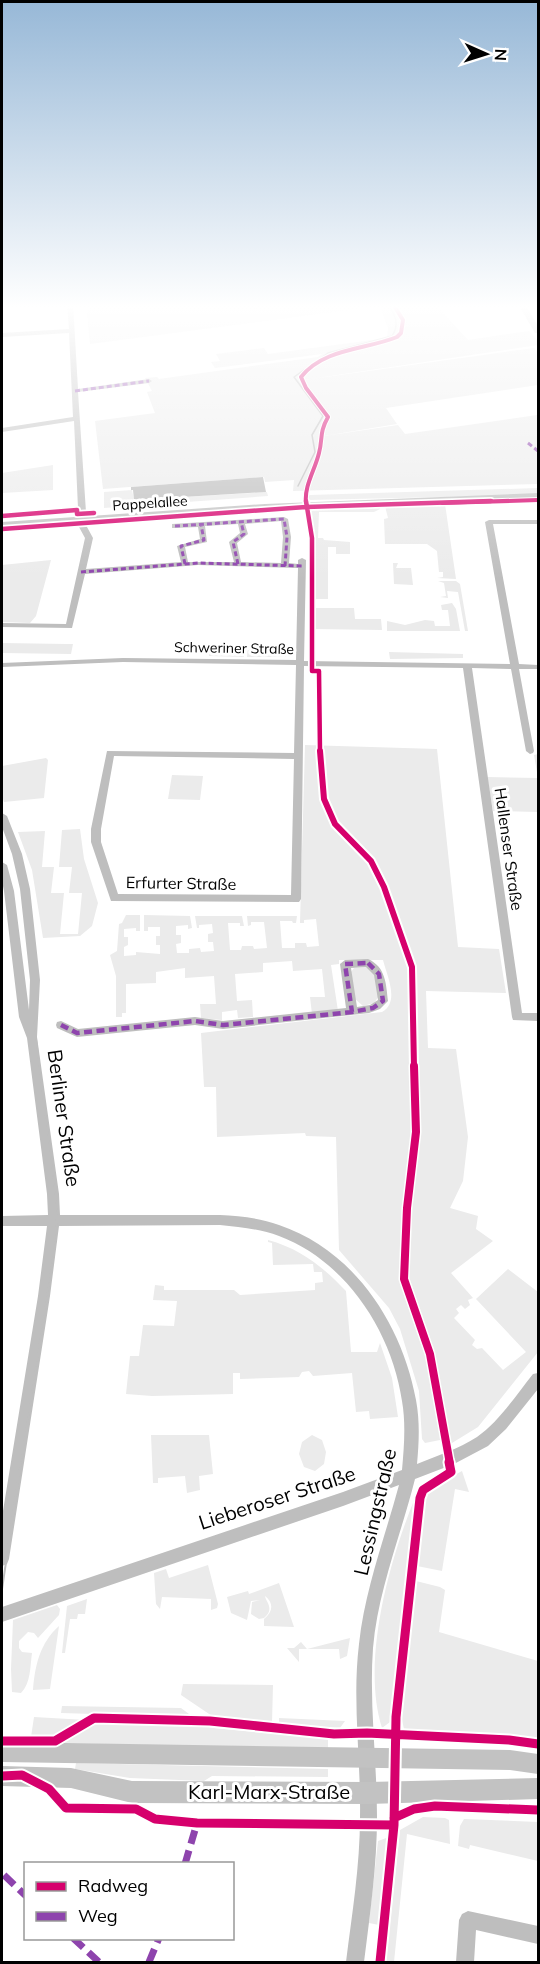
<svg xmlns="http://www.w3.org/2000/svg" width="540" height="1964" viewBox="0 0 540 1964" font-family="Mulish,sans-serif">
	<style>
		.green { fill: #ebebeb }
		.water { fill: #bdbdbd }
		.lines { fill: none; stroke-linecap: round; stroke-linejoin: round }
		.stream { stroke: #bdbdbd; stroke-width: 1.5 }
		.street { fill: #bebebe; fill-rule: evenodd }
		.secondary { fill: #c2c2c2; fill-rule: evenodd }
		.tram-far1 { stroke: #bebebe; stroke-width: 1.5 }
		.tram { stroke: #bebebe; stroke-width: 2 }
		.quiet-far2 { stroke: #8e44ad; stroke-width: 3; stroke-dasharray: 5 3; stroke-linecap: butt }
		.quiet-far1 { stroke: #8e44ad; stroke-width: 4.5; stroke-dasharray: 8 4.5; stroke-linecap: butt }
		.quiet { stroke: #8e44ad; stroke-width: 7; stroke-dasharray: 14 7; stroke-linecap: butt }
		.cycleway-far4-casing { stroke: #fff; stroke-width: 6 }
		.cycleway-far3-casing { stroke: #fff; stroke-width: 8 }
		.cycleway-far2-casing { stroke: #fff; stroke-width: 10 }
		.cycleway-far1-casing { stroke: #fff; stroke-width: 11 }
		.cycleway-casing { stroke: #fff; stroke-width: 13 }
		.cycleway-far4 { stroke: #d6006c; stroke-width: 4 }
		.cycleway-far3 { stroke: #d6006c; stroke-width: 4.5 }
		.cycleway-far2 { stroke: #d6006c; stroke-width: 6 }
		.cycleway-far1 { stroke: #d6006c; stroke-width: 8 }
		.cycleway { stroke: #d6006c; stroke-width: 9 }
		.labels { text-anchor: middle; stroke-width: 6; stroke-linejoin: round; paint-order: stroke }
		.far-street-label { font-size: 14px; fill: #000; stroke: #fff }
		.street-label { font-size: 16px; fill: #000; stroke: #fff }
		.near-street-label { font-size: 20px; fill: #000; stroke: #fff }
	</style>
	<rect width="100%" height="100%" fill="#fff"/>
	<!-- green -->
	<path class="green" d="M86,304H435L468,340L529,331L538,341V345L304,380L534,348L538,353V385L386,408L397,424L324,436L398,425L405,434L537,415L538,484L293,491L294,480L265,482L264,477L103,489L95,421L155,413L147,392L152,391L145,378L157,377L159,379L318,357L322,354L215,368L211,362L220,361L216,354L264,348L268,354L387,338L388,328L380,306L90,344Z
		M53,465V490L2,493V473Z
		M538,488V495L308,500L306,497L310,495Z
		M132,490L134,500L267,492L268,496L104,508V492Z
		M445,504L456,579L437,578L443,577V572H439L437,551L427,544H385L384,519L388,518L385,506Z
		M380,506V509L374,512H319L318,538H323L324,540L350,542V554H336V547H328V599H315L314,534L309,509Z
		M51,560L36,616L30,623L2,622V565Z
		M393,563H398L396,568H411L413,585L394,584Z
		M438,581H456L460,584L468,631H465L458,592L447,591L448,598L440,597L446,596L444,583Z
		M452,603L456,609L460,631H387V621L405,625L425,620L434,621L435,626H450L448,610H442L441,605Z
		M314,608H354L355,619H381L382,630L314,629Z
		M2,643L67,644H73L71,654L2,653Z
		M210,645H245L244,657L209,656Z
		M248,645L284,646L287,648L286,657H247Z
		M389,652L463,654V658L390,659Z
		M305,745L437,749L458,947L499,949L506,993L426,991L428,1048L456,1049L468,1137L463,1181L450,1208L478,1216L476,1229L493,1241L451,1273L473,1298L468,1300L470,1305L465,1309L461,1305L456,1309L459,1313L454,1318L475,1340L472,1345L477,1349L482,1348L503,1370L526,1352L476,1299L508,1269L538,1292V1352L478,1427L452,1443L440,1440L425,1443L422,1439L419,1391L400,1329L389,1308L339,1250L336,1137L306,1136L305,1133L217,1137L216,1087H204L201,1033L382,1012C400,1002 387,976 383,960H339V964L331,965L338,1011L312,1014L310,997H325L322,969L293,971L292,961L263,963V972L235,974L237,1001L252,1000L253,1017L238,1018L237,1010L222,1012V1020L201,1018L200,1004H216L214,976L185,978V968L156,972V983L126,984V1013H122V1017H116V976L110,955L117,951L119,924L122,923L126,915H140V931H136V928L124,929V937H128V945L124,947V956L136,955V952L160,954V945H156V936H160V927H148V931H144V915L190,916L192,928L188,929V925L176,926V935H181V943L176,944L177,953H189V949L200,948L201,952L214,951L213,942H208V934L213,933L212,924L199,925V928H197L195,916H242L244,926H240V923H228L230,950H241L242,946H253L254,949L267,948L264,922H251V925L248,926L247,916H297L296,923H293L292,921H280L282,948H295V943H306L307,947L319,946L316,919L304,920V923H300Z
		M538,754V812L493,811L487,777L538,778L534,755Z
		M46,758L48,760L44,798L4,802L2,796V766Z
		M172,775L203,776L200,800L168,799Z
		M80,829L84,859L98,903L92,926L80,936L43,938L32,870L18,832L45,831L42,867H54L51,893H64L60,934H78L82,893H69L72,867H59L62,830Z
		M368,967L374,973L379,996L374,1003L363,1006L354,998L351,972L354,968Z
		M268,1240C301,1249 323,1267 346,1291L351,1352H377L380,1343L392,1378L398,1417L370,1419L369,1411L356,1412L352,1373L313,1376L309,1371L302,1372L299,1377L240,1379V1373H233V1394L152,1396L126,1394L130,1356H139L143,1325L174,1326L177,1301L153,1300L155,1285L164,1286V1290H234L240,1295L315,1290V1283L323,1282L322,1272H314L313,1264L273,1265L272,1243L268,1242Z
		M151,1435H209L213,1474L199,1476L200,1490L187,1493L185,1476L158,1478V1483H153Z
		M312,1435L322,1440L326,1452L324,1464L315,1471L304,1467L299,1454L302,1442Z
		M462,1471L469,1492L455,1489L442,1571L417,1566L425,1498L434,1486Z
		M415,1498L390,1722L382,1728C361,1662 389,1561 415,1498Z
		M208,1565L218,1604L217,1608L211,1610V1599L162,1597L160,1609L156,1604L154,1573L166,1569L169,1578Z
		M416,1581L440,1587L445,1590L439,1632L538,1661V1739L410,1732L404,1729L401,1716Z
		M279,1583L294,1627L264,1626V1619C273,1612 274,1603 265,1596C266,1602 275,1609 264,1618L259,1619L251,1614L252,1602L260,1600L251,1601L247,1620L231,1613L227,1597L248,1591L249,1594Z
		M87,1599L85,1614H78L77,1619H70L65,1653H62L67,1606Z
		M57,1605L60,1609L59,1615L38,1638L34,1633L28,1632L19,1641V1648L22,1652L32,1653C30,1667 31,1683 21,1693L12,1692L11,1669L13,1620Z
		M59,1626L50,1689L33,1690C35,1665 40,1643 59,1626Z
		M350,1638L347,1656L340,1659L339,1649H299V1662L287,1648H294L301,1642L307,1649Z
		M183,1684L273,1685L272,1723L215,1718L181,1695Z
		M62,1706L181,1708L193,1717L61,1713Z
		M34,1717L86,1720L53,1738L31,1737Z
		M279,1718L345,1721L340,1728L279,1724Z
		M98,1721L196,1724L213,1728L328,1739V1749L57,1743Z
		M76,1763L328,1769V1777L212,1776L204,1781L130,1778L75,1769Z
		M423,1817L445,1818L449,1820L450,1844L407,1834L394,1962H386L400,1830Z
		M464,1819L538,1822V1861L470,1845L469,1849L458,1846L460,1826Z
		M389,1837L379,1925L369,1923L378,1841Z"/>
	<!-- water -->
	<path class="water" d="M263,477L266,492L134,500L133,490H131V487Z"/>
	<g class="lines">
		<!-- stream -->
		<path class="stream" d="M298,486L315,452L312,435L323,416L294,377L328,353L392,336C400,324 395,315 388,304"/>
		<!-- street -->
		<path class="street" d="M67,304H73L78,389L149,379L152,381L149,383L78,392L87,527L93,538L86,569L181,562L177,546L200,539L198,527L175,528H172V524L284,517L288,519L291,537L289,563L298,564V560L302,558L306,560L304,661L510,664L485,522L489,520H538V524H493L519,664L538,665V669H519L534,751L533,753L530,754L526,751L511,669L472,668L522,1013H538V1021L513,1020L512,1017L463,668L304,666L301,899L299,902L111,901L91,842V829L107,751L294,753L296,665L123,662L2,667V663L123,658L296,660L298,568L198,565L85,574L72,628L2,627V623L66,624L85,538L79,527V512L2,518V514L78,508L74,421L2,432V428L73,417L69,333L2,337V333L69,329ZM281,521L283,537L281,563L241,562L237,543L248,534L245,524ZM238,524L240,533L229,542L234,562H188L185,547L207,542L205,526ZM114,756L294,759L291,895L118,894L101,842V829Z
			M2,813L7,816L22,854L30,889L40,980L37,1037L59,1194L60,1215H220C240,1216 260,1218 279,1225C354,1250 402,1324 416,1400C420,1421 419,1443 417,1464C437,1456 458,1449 477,1437C499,1422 516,1395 533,1374L538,1373V1389L506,1429L488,1446L454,1464L415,1479C401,1535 378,1590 373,1648C369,1704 377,1760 377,1817C377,1865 370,1914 364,1962H346C352,1914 360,1866 360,1817C361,1759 352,1701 359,1644C365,1589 385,1537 399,1485L343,1506L2,1622V1607L343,1492L402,1470C404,1447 406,1424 402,1401C392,1332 346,1261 279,1236C260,1229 240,1227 220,1225L59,1226L50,1296L9,1559L7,1564L2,1566V1517L38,1296L47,1226H2V1216L48,1215L47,1194L27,1038L19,1017L4,891L2,881V862L7,865L14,891L29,1010L30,980L20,889L12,854L2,827Z
			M368,959C386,967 386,984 388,1001L380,1009L369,1013L223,1029L195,1025L77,1037L57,1028L56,1025L57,1022L61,1021L78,1029L195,1017L223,1021L346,1008L340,964L345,960ZM366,967L374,975L378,1000L370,1005L357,1007L351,968Z
			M468,1911L538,1926V1944L476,1930L474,1962H456L459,1920L462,1914Z"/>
		<!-- secondary -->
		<path class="secondary" d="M518,304H525L538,326V333H535Z
			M538,493V499L265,510L2,528V522L265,504Z
			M2,1742L510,1750L538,1754V1774L510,1770L2,1762Z
			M2,1766L71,1768L132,1781L368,1782L538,1778V1799L368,1804L132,1803L71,1788L2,1786Z"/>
		<!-- tram-far1 -->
		<path class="tram-far1" d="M21,1464L56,1238L57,1208L34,1021"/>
		<!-- tram -->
		<path class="tram" d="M2,1589L21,1462"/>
		<!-- quiet-far2 -->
		<path class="quiet-far2" d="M75,391L149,381
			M528,443L538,451
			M175,526L284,519L287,537L285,566
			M185,564L181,546L204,540L201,525
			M238,564L233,542L244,534L241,522
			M81,572L198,563L302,566"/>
		<!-- quiet-far1 -->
		<path class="quiet-far1" d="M368,963L379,974L383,1001L373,1008L352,1012L345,964Z
			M61,1025L77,1033L195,1021L223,1025L352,1012"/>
		<!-- quiet -->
		<path class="quiet" d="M185,1864L197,1823
			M4,1875L26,1896
			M73,1938L99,1962
			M149,1962L159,1938"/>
		<defs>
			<path id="cycleway-far4" d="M306,503C304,486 315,470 319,453C323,438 319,433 328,417L306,388L301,377C324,348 365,350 397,337L401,333L403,320L393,304
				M442,503L538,500"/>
			<path id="cycleway-far3" d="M306,501L312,538V671H319L320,752
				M2,516L77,510V514L94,513
				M2,529L306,507L491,501"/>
			<path id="cycleway-far2" d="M320,751L324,799L335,824L371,861L384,887L412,967L414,1067"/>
			<path id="cycleway-far1" d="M414,1066L416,1132L407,1208L404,1279L430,1354L450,1464"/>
			<path id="cycleway" d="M2,1741H55L94,1718L210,1721L334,1734L367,1733L509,1740L538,1744
				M2,1776L22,1775L49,1789L66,1808L136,1809L155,1819L197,1823L394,1825
				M394,1818L414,1809L435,1806L538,1810
				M380,1962L394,1825L396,1717L420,1498L423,1490L451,1472L449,1462"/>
		</defs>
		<!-- cycleway-far4 casing -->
		<use href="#cycleway-far4" class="cycleway-far4-casing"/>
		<!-- cycleway-far3 casing -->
		<use href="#cycleway-far3" class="cycleway-far3-casing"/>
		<!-- cycleway-far2 casing -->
		<use href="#cycleway-far2" class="cycleway-far2-casing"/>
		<!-- cycleway-far1 casing -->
		<use href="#cycleway-far1" class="cycleway-far1-casing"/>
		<!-- cycleway casing -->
		<use href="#cycleway" class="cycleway-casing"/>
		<!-- cycleway-far4 -->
		<use href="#cycleway-far4" class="cycleway-far4"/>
		<!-- cycleway-far3 -->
		<use href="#cycleway-far3" class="cycleway-far3"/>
		<!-- cycleway-far2 -->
		<use href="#cycleway-far2" class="cycleway-far2"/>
		<!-- cycleway-far1 -->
		<use href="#cycleway-far1" class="cycleway-far1"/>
		<!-- cycleway -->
		<use href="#cycleway" class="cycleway"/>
	</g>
	<!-- sky -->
	<linearGradient id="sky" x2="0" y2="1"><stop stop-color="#97b8d7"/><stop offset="0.53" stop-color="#fff"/><stop offset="1" stop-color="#fff" stop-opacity="0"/></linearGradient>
	<rect width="540" height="579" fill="url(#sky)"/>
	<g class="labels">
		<!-- far-street labels -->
		<g class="far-street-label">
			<text transform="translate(150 503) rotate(-4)" y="5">Pappelallee</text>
			<text transform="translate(234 648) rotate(1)" y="5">Schweriner Straße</text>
		</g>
		<!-- street labels -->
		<g class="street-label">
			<text transform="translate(509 849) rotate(82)" y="6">Hallenser Straße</text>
			<text transform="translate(181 883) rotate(1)" y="6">Erfurter Straße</text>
		</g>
		<!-- near-street labels -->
		<g class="near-street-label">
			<text transform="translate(64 1118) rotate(82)" y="7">Berliner Straße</text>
			<text transform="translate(277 1498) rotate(-18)" y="7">Lieberoser Straße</text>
			<text transform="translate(375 1512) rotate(-77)" y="7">Lessingstraße</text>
			<text x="269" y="1799">Karl-Marx-Straße</text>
		</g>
	</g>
	<!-- border -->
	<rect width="540" height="1964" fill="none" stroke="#000000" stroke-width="6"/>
	<!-- legend -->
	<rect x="24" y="1862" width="210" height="78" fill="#ffffff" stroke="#999999" stroke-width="1.5"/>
	<rect x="36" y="1882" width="30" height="9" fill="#d6006c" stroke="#999999" stroke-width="1.5"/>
	<text x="78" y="1892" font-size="18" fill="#000000">Radweg</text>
	<rect x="36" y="1912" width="30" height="9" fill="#8e44ad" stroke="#999999" stroke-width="1.5"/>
	<text x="78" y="1922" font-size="18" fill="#000000">Weg</text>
	<!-- north arrow -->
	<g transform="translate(486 54) rotate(93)" stroke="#ffffff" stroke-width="4.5" paint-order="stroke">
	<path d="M0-4.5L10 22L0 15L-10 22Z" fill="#000000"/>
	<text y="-9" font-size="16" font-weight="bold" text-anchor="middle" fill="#000000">N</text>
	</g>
</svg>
